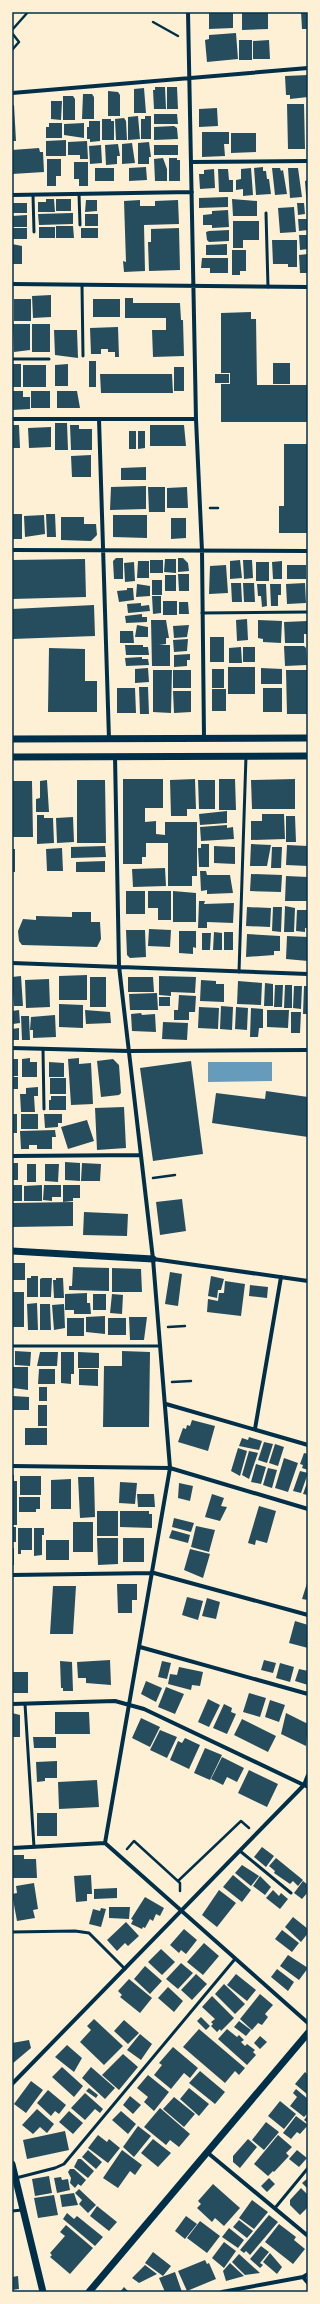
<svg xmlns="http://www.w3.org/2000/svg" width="320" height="2304" viewBox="0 0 320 2304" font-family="'Zilla Slab',serif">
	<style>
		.water { fill: #669bbc }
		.building { fill: #264d5e }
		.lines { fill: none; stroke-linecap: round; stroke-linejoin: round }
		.path { stroke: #003049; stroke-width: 2.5 }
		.service { stroke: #003049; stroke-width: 3 }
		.minor { stroke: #003049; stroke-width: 4 }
		.tertiary { stroke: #003049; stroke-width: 7 }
		.neatline { fill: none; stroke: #003049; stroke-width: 1.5 }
	</style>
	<rect width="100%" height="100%" fill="#fdf0d5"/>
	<!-- water -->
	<path class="water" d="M208,1062H272V1081L208,1082Z"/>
	<!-- building -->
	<path class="building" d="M209,12H233V28L209,29Z
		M242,12H268V29L242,30Z
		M301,12H308V29H302Z
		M236,33L238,59L207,62L205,40L209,39V35Z
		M239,40H252V60H239Z
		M269,40L270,59H253V41Z
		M308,75V97L290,99V95H286L285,76Z
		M155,87H165L166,109H154L153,90H155Z
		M167,87H177L178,109H167Z
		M144,88L146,113H134V89Z
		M108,91L118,92L120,95V116H108Z
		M83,94H92L94,97V119H82Z
		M63,96H73L75,99V120H63Z
		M51,101H62L61,120L51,119Z
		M287,104H304L305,149H288Z
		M12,105H14L16,141H12Z
		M217,108L218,126L199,127V109Z
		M154,114H177L178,124H154Z
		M138,116L140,139L128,140V117Z
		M145,116H151V139H141V119H145Z
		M124,118L126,121L127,140H116L115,119Z
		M102,119H111V121H114V140H102Z
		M89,121H100V141L90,142V139H87V127H89Z
		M49,123H62V138H46V127H49Z
		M84,123V138L64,135V124Z
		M174,126L177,128L178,139L154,140V127Z
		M202,132H229V144H224L225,156L202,157Z
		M231,133H256V152L231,153Z
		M66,140V156H46V141Z
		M87,141L88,159H80V155H68V142Z
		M149,142L151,157H149V164H138V143Z
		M132,143L135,163L122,164V144Z
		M118,144L120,156H117V164L106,165L105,145Z
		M101,145L102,163L90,164L89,146Z
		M154,145H178V155H154Z
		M39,148L40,152H43L44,172L12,174V150Z
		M163,158L167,169V181H155L154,159Z
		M169,158H177V160H180V181H169Z
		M47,159H61V176H56V186H47Z
		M74,162H88V186H79V179H74Z
		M146,167L147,180L129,181V168Z
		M263,167V171H266L267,179H269L271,194L256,195L254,168Z
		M95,168H114V181H95Z
		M251,168L253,195L243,196V189L236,190V180L241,179V169Z
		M272,168H280L281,171L283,170L287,194L275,195Z
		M288,168H298L302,197L290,198Z
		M214,169L215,188L200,189L199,174H204V170Z
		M218,169H228L229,180H233V192H219Z
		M308,180V209H307L305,181Z
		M228,197V207L199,208V198Z
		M46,199H54L55,212H38V202H46Z
		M56,199H71V211H56Z
		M232,199L257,201V216H233Z
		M86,200H97V211L85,212Z
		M140,200V206H155V201L178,200L179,224L144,225L145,271L124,272L123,261L126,262L124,201Z
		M12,203H27V213H12Z
		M297,203H304L305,214L298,215Z
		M294,207L296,232L280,233L278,208Z
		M228,210L229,227L212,228V225H203V215L212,214V211Z
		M73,213V224L39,225L38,214Z
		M85,214H98V226H85Z
		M27,215V227H12V216Z
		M298,219H308V230L299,231Z
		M233,221H259V240H243V248H233Z
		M56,226H73L74,238H56Z
		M39,227H55V238H39Z
		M12,228H27V239H12Z
		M81,228H98V238H81Z
		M179,228L180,270L149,271L148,242H151V229Z
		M229,230V241L209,242L207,240L206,232L209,231Z
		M299,235H308V249L300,250Z
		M272,240H297V267H288V264H273Z
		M12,244L22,246V264H12Z
		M227,244V255H206V245Z
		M232,250H246V271H240V275H232Z
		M308,254V273H300L299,255Z
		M202,258H228V273H210V268H201Z
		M51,295V317L33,318L32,296Z
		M125,298H133V303H180L181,320H183L184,356L153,357L152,330H166V318H125Z
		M14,299H31V321H14Z
		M93,299H120V317H93Z
		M251,312V319H256L257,385H308V422H221V384H230V373H221V313Z
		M13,324H30V350L14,352Z
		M32,324H50V352H32Z
		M118,327L119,357H115V352H108V349H101V354H91L90,328Z
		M54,330H77L78,358L55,355Z
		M89,361H96V387H89Z
		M273,363H290V384H273Z
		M12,364H21V387H12Z
		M68,364V386H55V365Z
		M23,365H46V387H23Z
		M174,367H184V391H174Z
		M100,374H172L173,393H101Z
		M215,374H229V383H215Z
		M12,391H23V397H30V409L12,410Z
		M31,391H50V408H31Z
		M57,391H77L80,408H57Z
		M55,423H67L68,450H55Z
		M12,425H19L20,448H12Z
		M70,425H79V429H92V450H71Z
		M150,425H184L186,446H150Z
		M51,427V447L29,448L28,428Z
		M129,431H136V449H129Z
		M138,431H145V448L138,449Z
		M284,444H308V533H279V506H284Z
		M91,455V477H72L71,456Z
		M146,467V480H121V468Z
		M146,486V509L110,510L111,487Z
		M148,487H165V512H149Z
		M187,487L188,508H167V488Z
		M12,514H22V539H12Z
		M46,514H55L56,537H47Z
		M44,515L45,534L25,537L24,516Z
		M113,515H147V538L113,537Z
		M61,517H84V524H96L97,535L91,541L61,540Z
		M171,518H186V538L171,539Z
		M116,558H123V579H114L113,561Z
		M178,558H183L188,563L189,571L178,572Z
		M85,559L86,597L12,599V560Z
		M165,559H176V573L164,572Z
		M150,560H163V573H150Z
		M240,560L242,578L230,579V561Z
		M243,560H252L253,578L244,579Z
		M138,561H149V578H137Z
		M282,561V579H273L272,562Z
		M134,562L135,581L125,582L124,563Z
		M256,562H269V581H256Z
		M226,565L228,593L209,594L210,566Z
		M287,565H306V579H287Z
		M178,574H189V591H179Z
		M165,575H176V591H165Z
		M152,580H162V595H152Z
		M231,583H241L242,602H232Z
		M243,583H254L255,602H244Z
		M305,583L306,603L287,604L286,584Z
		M137,584L150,586V596L136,597Z
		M257,584H266L267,606L262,607L261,596H258Z
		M270,584H281V595H278V606H271Z
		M127,588H133L134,600L119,602L117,591L127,590Z
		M152,596H161V613L153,614Z
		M163,601H177V615H163Z
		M179,602H188L189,614H179Z
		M141,603V606L149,605L150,611L128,613L127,604Z
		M94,605L95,636L12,639V609Z
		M142,614V617H147V622L126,623L125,616Z
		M247,619L248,640L237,641L236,620Z
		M151,620H166L169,638H166V644L159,645H170V666H152Z
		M258,620L282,621L281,643L263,642V639L258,638Z
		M308,621V634H304V643H285L284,622Z
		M137,625L148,627V637H135Z
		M189,625L187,637L174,638L173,626Z
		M120,631H133L134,643H120Z
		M210,637H224V662H210Z
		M188,639L187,651L174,652L173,640Z
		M125,645H143V647H148L149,655H126Z
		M284,646H304L306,648L307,665L285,666Z
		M241,647L242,663H229V648Z
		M243,647H255V662H243Z
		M49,648L85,649V681H97V712H48Z
		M190,654V660H187V666L174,667V655Z
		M142,657V659H148L149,665L126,666L125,658Z
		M228,667H255V694H228Z
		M148,668L149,682L135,683V669Z
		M261,668L282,669V684H261Z
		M212,669H224V688H212Z
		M153,670H172L171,713L153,712Z
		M173,670H191V688H173Z
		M286,670H308V714H287Z
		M139,687H148L149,714H140Z
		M117,688H135L136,713H117Z
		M263,688H282V712H263Z
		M212,689H226V711H212Z
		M173,691H191V712L174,713Z
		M123,779H163V808H145V822L156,821V834L165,835V822H197V876H192V886H168V843H146V857H142V864H123Z
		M195,779L196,809H187V816H171L170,780Z
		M219,779H235L236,810H219Z
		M295,779V809H252L251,780Z
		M47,780L49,812H36V799L40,798V781Z
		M77,780H105L106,843H77Z
		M198,780H215V809H199Z
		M12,781H32L33,837H13Z
		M227,811V823L200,825L199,814Z
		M262,814H284L285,839L251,840V821H262Z
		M37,815H44V818H53L54,843L37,844Z
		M286,816H295L296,842H286Z
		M73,817L74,842L57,843L56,818Z
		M227,825V828L233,827L234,839L201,841L200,827Z
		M201,844H209V867H199L198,848H201Z
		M251,844L271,845L267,866H250Z
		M287,845L308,846V866L286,865Z
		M105,846L106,857L71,858V847Z
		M214,846L235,847V864L214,863Z
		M272,847H282L281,868H271Z
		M62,848L63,871H47L46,849Z
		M12,849H15V872H12Z
		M105,861V872H76V862Z
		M165,868L166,886L133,887L132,869Z
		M200,871H206L207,875H230L233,893L207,894V890L201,891Z
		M251,874L282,875L281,892L250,891Z
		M286,876L308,877V901H285Z
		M126,891H145V914H126Z
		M148,891H171V920H158V908H148Z
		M173,891L196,893V922H173Z
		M199,901H205L204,904L234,903L233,923L207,922V928H198Z
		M285,906L295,908L294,932H284Z
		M247,907L271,908L270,927L246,926Z
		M273,907H282L281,932L272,931Z
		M297,910H308V928H305V932L296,931Z
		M72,912H91V922H100L101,939L97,947L22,945L19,941L18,931L23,919L36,920V916L72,917Z
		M149,929L171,930L170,947L148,946Z
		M126,930H145L146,957L130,958L127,955Z
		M179,931H196V948L193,947V954L179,953Z
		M214,932L222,933V950H213Z
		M224,932H233V950H224Z
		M202,933H211L210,950H202Z
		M247,934L280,936V951H274V955L246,957Z
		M287,936L308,937V961L286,959Z
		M87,975V1000H59V976Z
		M21,976L23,1006H14L12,977Z
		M159,976L196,977L195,993L171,992V996L159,995Z
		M90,977H106V1007H90Z
		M128,977H153L154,992H128Z
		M49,979L50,1007L26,1008L25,980Z
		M201,980L216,981V984H224V1002L200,1001Z
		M238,981L262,983L261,1005L237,1004Z
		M265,983L273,984V1006H264Z
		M275,985H283L282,1007H274Z
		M285,985H292V1008H284Z
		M294,986H302L301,1009L293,1008Z
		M304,986H308V1014H303Z
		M157,993L158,1010H130L129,994Z
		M179,995L196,996L195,1012H189V1020H174V1010H178Z
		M159,997H170V1006H159Z
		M59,1004L83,1005V1028L59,1027Z
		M221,1006L233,1007L232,1030L220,1029Z
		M199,1007L219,1008L218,1029L198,1028Z
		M236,1007L248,1008L247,1030L235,1029Z
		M251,1008L263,1009V1028H259L258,1037H250Z
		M19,1010L20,1023L13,1024L12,1011Z
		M85,1010L110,1012L111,1023L86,1024Z
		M267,1010H289L288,1028L267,1027Z
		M291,1012H301L300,1033H291Z
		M141,1013L142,1015L155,1014L156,1032L132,1031L131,1014Z
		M55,1015L56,1037L33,1038V1030H30L31,1017Z
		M21,1016H29L30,1040H22Z
		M163,1022L188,1023L187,1040L162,1039Z
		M19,1028V1040H13L12,1029Z
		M30,1058V1062H37V1077H22V1059Z
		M79,1058V1064L91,1063L93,1104L71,1105L68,1059Z
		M12,1059H18V1076H12Z
		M113,1059L119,1065L121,1093L119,1095L101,1097L97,1061Z
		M191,1061L203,1154L153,1161L140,1068Z
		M49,1062L64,1063V1077H49Z
		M12,1077H18V1089H12Z
		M50,1078H66V1094H50Z
		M38,1087V1096H34L35,1112H21L20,1094H26V1088Z
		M266,1091L308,1097V1137L212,1123L216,1093L265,1099Z
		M51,1096H66V1110H49V1100H51Z
		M124,1107L126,1148L97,1150L95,1108Z
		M12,1114H17V1133H12Z
		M21,1114H38V1129H21Z
		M44,1114H62V1123H58V1127L45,1128Z
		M87,1120L94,1141L68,1149L61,1127Z
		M55,1130L56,1137H52V1149H37V1145H29V1149H21L20,1131Z
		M65,1162L80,1163V1181L65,1180Z
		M12,1163H18V1180H12Z
		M82,1163L101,1164L100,1181H81Z
		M27,1164H36V1182H27Z
		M45,1164H59L58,1182L45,1181Z
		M12,1185H22V1201H12Z
		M42,1185V1201H24V1186Z
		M44,1185H61V1197H52V1201L43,1200Z
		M63,1185H80V1198H73V1201L63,1202Z
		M182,1199L186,1231L160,1235L156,1202Z
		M73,1202V1226L13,1227L12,1203Z
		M84,1212L128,1214L127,1236L83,1235Z
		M12,1263H25V1280H12Z
		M73,1267L109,1268V1291L69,1290V1286H72Z
		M112,1268L141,1269L142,1292H112Z
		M170,1272L182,1274L178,1306L165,1304Z
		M31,1276H38V1297H27V1278H31Z
		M211,1276L224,1279L221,1290H218L217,1298L208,1296Z
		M42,1278H52L51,1297H40V1279Z
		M56,1278H63L64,1298H54L53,1280H56Z
		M225,1281L245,1284L241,1316L207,1312L208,1299L218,1301L219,1293H224Z
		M250,1285L268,1287L267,1298L249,1296Z
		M12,1292H24V1327H12Z
		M87,1293V1303H90L91,1314H74V1310H65V1294Z
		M93,1294H106V1310H93Z
		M112,1294L123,1295L122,1314L110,1313Z
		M37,1303L38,1330H28L27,1304Z
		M40,1304H50L51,1330H40Z
		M64,1304L65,1328L54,1330L52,1305Z
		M105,1316V1334L86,1332V1317Z
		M129,1317H147L144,1340H130Z
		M67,1318H84V1336H67Z
		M108,1318H126V1335H108Z
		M15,1351L31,1352L30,1366L15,1365Z
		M122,1351L150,1352L149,1427H103L104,1366H122Z
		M40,1352H58L57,1366H37Z
		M61,1352H74V1374H71V1384L61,1383Z
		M78,1352L99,1353V1368H78Z
		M13,1367H28V1390L13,1388Z
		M39,1369H55V1384H38Z
		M79,1369H98V1386L79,1385Z
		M39,1387H47V1401H39Z
		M13,1396L29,1397V1410H13Z
		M38,1405H47V1426H38Z
		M192,1420L215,1426L208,1451L178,1442L183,1428L186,1429L187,1425L190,1426Z
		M25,1428H47V1445H25Z
		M249,1437L262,1441L259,1450L239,1446L242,1438L248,1440Z
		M264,1442L273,1444L267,1463L258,1460Z
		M275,1444L284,1447L278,1466L269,1463Z
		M238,1448L247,1451L240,1476L231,1471Z
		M249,1451L258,1453L249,1479L242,1475Z
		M304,1453L308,1454V1470L302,1468L303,1465L300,1464Z
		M284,1458L298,1463L288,1492L275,1488Z
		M256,1464L266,1467L261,1484L251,1482Z
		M268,1468L277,1470L272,1488L263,1485Z
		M300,1471L308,1473L301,1493L293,1491Z
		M12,1475H14V1481H17V1525H12Z
		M20,1476H41V1495H20Z
		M78,1477H94L95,1517L80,1518Z
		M71,1479V1509H51V1480Z
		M308,1480V1495L303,1494Z
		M120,1482L137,1483L135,1504L119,1503Z
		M179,1483L193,1486L190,1501L178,1498Z
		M137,1494H154L155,1507H138Z
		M212,1494L224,1498L221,1506L227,1507L220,1521L205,1517Z
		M19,1497H40V1509H36V1512H19Z
		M259,1506L276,1511L267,1543L256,1540L255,1545L248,1543Z
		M97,1511H118V1536H97Z
		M120,1511H149V1514H152V1528L120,1527Z
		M174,1518L194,1523L191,1532L172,1527Z
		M73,1522H93V1552H73Z
		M196,1526L215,1530L209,1552L191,1547Z
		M12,1527H16V1542H12Z
		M18,1528H32V1550H21V1554H18Z
		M34,1528H44V1535H42V1555L34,1556Z
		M172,1530L190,1535L188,1543L169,1538Z
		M97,1538H118V1564L98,1565Z
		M123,1538H144V1562H123Z
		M46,1540H69V1560H46Z
		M12,1548H14V1565H12Z
		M190,1549L210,1554L203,1578L184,1570Z
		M308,1580V1600L302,1599Z
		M117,1584H137V1600H132V1613H118Z
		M53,1586H76L73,1634H50Z
		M187,1597L203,1601L198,1620L182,1615Z
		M207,1598L220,1602L216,1619L202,1616Z
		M295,1621L308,1625V1648L289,1643Z
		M110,1660L111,1685L86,1683V1678H78L77,1662Z
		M264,1660L276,1663L273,1673L261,1670Z
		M60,1661L72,1662L73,1691H63V1688H61Z
		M162,1661L171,1663L167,1679L158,1677Z
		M280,1663L294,1667L290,1682L276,1678Z
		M179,1667L203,1672L200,1686L192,1685L191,1690L168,1684L170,1674L177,1675Z
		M299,1669L308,1671V1685L295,1681Z
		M12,1672H28V1693H12Z
		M146,1681L162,1688L156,1702L141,1694Z
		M166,1687L184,1694L175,1714L158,1707Z
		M249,1693L266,1698L260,1717L243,1712Z
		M208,1699L220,1705L209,1727L198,1722Z
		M270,1700L285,1705L279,1722L265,1717Z
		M224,1704L232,1708L231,1712L236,1714L227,1734L213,1728Z
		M55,1712H89L90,1734H55Z
		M12,1713L20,1715V1737H12Z
		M286,1713L308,1724L306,1746L281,1734Z
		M141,1718L160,1727L150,1747L132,1738Z
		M242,1719L276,1736L268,1752L234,1735Z
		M160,1730L177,1737L167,1758L150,1750Z
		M33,1737H56V1748H34Z
		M185,1738L200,1745L189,1769L170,1760L178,1741L182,1743Z
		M205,1748L222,1755L210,1780L194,1773Z
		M222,1757L244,1768L237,1782L227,1777L223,1785L211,1779Z
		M57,1761V1778H45V1781L37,1782L36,1762Z
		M249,1770L278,1784L267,1807L238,1793Z
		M97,1780L99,1807L59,1809L58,1782Z
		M37,1813H57V1836H37Z
		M262,1847L274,1856L266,1867L254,1857Z
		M12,1855H24V1859H36L37,1878H12Z
		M276,1858L303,1880L298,1886L293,1881L290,1884L274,1873L275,1871L269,1866Z
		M242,1865L259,1876L251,1886L235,1873Z
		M91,1875L92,1894H87V1901L76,1902L74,1876Z
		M233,1875L251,1890L242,1902L223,1887Z
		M260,1876L271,1887L265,1895L253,1886Z
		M303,1881L308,1885V1892L302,1899L294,1893Z
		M34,1883L38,1909L33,1910L35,1918L17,1921L12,1894L17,1893L16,1886Z
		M117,1888V1898L94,1899V1889Z
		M219,1890L236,1903L217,1927L202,1915Z
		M273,1890L279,1896L281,1893L288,1899L280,1909L266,1898Z
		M145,1897L164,1908L160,1916L156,1914L153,1921L150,1919L145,1928L143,1927L142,1929L131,1924L133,1920L131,1919Z
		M109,1907H130L129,1919L109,1918Z
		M101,1908L106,1909L101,1927L89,1924L93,1909L100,1911Z
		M293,1917L308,1929V1933L301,1942L285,1927Z
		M126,1922L139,1936L128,1946L125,1943L117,1951L107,1940Z
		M184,1929L197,1940L186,1954L181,1950L179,1953L170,1945Z
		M282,1930L299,1943L292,1952L275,1939Z
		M204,1943L219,1956L203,1975L187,1962Z
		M161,1949L175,1962L162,1975L148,1962Z
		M288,1955L308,1968L299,1980L280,1966Z
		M181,1963L193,1973L178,1989L166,1979Z
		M145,1966L162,1981L150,1994L134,1979Z
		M277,1969L294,1982L288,1991L271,1977Z
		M196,1974L207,1984L192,2000L181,1990Z
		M236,1974L256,1990L247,2001L227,1985Z
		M129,1979L152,1998L140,2013L120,1997L122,1995L118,1991Z
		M224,1984L245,2004L235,2014L215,1994Z
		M168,1987L183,2001L174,2012L158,1998Z
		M260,1994L273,2005L265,2014L268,2017L262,2025L258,2023L252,2030L240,2019Z
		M212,1996L234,2018L221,2031L220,2029L217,2032L211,2026L213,2024L211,2022L215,2019L202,2007Z
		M201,2017L210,2026L206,2030L197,2021Z
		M94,2019L123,2046L104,2065L80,2042L91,2030L87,2026Z
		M124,2020L139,2033L128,2044L114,2031Z
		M239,2021L251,2030L246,2036L234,2027Z
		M199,2029L245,2068L239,2075L235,2071L225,2083L183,2047Z
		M227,2029L237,2037L239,2035L244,2040L241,2042L245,2046L247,2044L255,2050L253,2052L256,2055L247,2065L218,2039Z
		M140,2034L152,2044L141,2060L127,2050Z
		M260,2036L267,2042L260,2049L254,2043Z
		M29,2040L31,2048L12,2064V2043Z
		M67,2045L82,2058L74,2072L55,2057Z
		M173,2047L198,2068L190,2078L184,2073L171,2089L154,2075L162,2065L159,2063Z
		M123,2054L138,2067L119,2090L102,2075Z
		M62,2067L83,2086L74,2097L52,2077Z
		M91,2067L115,2088L105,2099L82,2078Z
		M200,2071L225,2092L215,2104L189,2083Z
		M305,2072L308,2075V2095L295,2084Z
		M148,2075L169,2092L154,2111L144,2102L148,2097L137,2088Z
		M31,2081L43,2090L26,2113L14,2104Z
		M89,2088L98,2095L96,2098L86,2091Z
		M189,2088L209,2104L199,2116L180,2099Z
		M296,2089L308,2099V2113L304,2117L290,2106L297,2097L293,2093Z
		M48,2090L66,2105L59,2114L55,2111L51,2116L37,2103Z
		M85,2093L103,2109L100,2113L95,2109L85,2120L71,2108Z
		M130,2096L141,2105L133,2114L123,2105Z
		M174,2097L195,2114L184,2127L163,2109Z
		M280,2101L296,2114L284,2129L268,2116Z
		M160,2108L190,2134L179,2147L170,2140L166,2145L144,2127Z
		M37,2109L54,2124L47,2133L40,2127L33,2134L22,2125Z
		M69,2111L83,2123L73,2134L59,2122Z
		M121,2111L136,2124L128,2134L112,2120Z
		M308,2115V2123L304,2120Z
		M296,2116L308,2125L300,2134L297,2132L291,2139L283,2133Z
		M266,2122L279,2132L264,2150L252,2140Z
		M138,2126L151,2136L134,2157L123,2147Z
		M65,2131L69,2150L27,2159L23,2140Z
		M98,2135L107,2142L109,2139L120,2148L108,2163L88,2148Z
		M278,2135L292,2147L286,2153L289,2156L274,2172L273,2171L268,2176L254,2164Z
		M153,2139L171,2153L158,2167L141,2153Z
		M248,2139L257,2147L240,2168L233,2162V2156Z
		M88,2150L102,2162L96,2169L82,2157Z
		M122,2150L142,2165L135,2175L130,2171L118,2188L103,2178Z
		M297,2150L307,2158L299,2167L289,2159Z
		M78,2159H81L94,2171L88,2178L74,2167Z
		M70,2169H74L86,2180L81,2186L78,2184L75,2188L70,2183L71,2178L68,2172Z
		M49,2176L52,2193L35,2196L32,2179Z
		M61,2177L62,2180L68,2179L70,2190L57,2193L54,2178Z
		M269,2178L275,2184L267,2192L261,2186Z
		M308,2178V2189L302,2183Z
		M213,2184L240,2208L224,2226L215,2218L212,2222L197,2208L201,2204L198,2201Z
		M301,2188L308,2195V2207L300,2215L290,2205V2200Z
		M79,2189L96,2205L88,2213L79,2204L82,2200L75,2193Z
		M74,2193L78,2205L62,2207L60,2195Z
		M54,2195L58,2215L38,2218L34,2198Z
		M252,2200L268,2212L254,2229L239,2218Z
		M97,2206L117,2222L109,2231L90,2216Z
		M67,2213L74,2219L77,2216L103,2237L95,2246L63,2219Z
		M269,2215L278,2222L250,2255L246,2251L244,2253L240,2250Z
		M186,2216L197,2224L185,2239L175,2231Z
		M239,2220L253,2231L247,2238L233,2227Z
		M200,2221L220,2236L207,2253L187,2238Z
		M279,2224L296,2237L294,2240L305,2249L293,2264L265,2242Z
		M66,2225L93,2248L70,2274L50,2257L52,2255L50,2253L65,2236L60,2232Z
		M229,2228L244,2240L238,2248L222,2237Z
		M224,2242L236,2251L224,2268L212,2258Z
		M261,2246L269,2252L260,2263L263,2265L260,2268L250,2259Z
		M153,2252L171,2266L163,2276L145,2263Z
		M270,2253L282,2267L277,2274L263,2262Z
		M239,2254L260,2273L245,2275L232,2262Z
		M205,2260L207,2264L209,2263L216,2279L187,2291L178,2271Z
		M230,2263L244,2276L226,2281L223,2271Z
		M145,2265L157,2274L139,2283L132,2278Z
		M175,2272L182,2292H165L159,2278Z
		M18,2276L19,2289L12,2290V2277Z
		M124,2287L129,2292H120Z"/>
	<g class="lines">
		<!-- path -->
		<path class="path" d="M153,22L178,36
			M12,30L28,12
			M12,33L19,42L12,50
			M210,508H218
			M153,1178L175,1175
			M168,1327L185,1326
			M172,1382L191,1381
			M127,1849L134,1841L180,1883V1891
			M178,1881L241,1821L249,1828"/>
		<!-- service -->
		<path class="service" d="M79,194L80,225
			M33,195L34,232
			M266,213L268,287
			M82,285L83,356
			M12,359H49
			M202,613L308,612
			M239,972L246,756
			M43,1049L44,1109
			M12,1346H160
			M25,1704L34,1847
			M240,1851L291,1893
			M12,1932L75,1931L89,1933L125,1969
			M16,2178L55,2168L64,2164L235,1959
			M275,2208L308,2168
			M12,2211L22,2210"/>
		<!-- minor -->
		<path class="minor" d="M188,12L196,419L202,551L204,738
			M12,93L308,68
			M191,162L308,161
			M12,195L192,192
			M12,284L308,287
			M12,419H196
			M99,419L109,739
			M12,550L308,551
			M12,963L308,974
			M12,1048L128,1051L308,1050
			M12,1156L141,1155
			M153,1259L308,1281
			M166,1404L308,1445
			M255,1429L281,1277
			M12,1466L170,1468L308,1509
			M12,1575L154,1573L308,1615
			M140,1647L308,1694
			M12,1704L115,1701L144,1709L308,1787
			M105,1843L170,1468L153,1259L119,966L115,756
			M12,1848L105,1843L308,2023
			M12,2084L304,1785L308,1775
			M208,2153L308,2236
			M303,2277L308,2283
			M222,2292L303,2277L308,2274"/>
		<!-- tertiary -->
		<path class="tertiary" d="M12,739L308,738
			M12,757L308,756
			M12,1251L153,1259
			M12,2164L43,2292
			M89,2292L308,2033"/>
	</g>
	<!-- border -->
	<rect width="320" height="2304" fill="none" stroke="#fdf0d5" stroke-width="26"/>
	<rect x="13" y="13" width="294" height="2278" class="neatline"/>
</svg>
